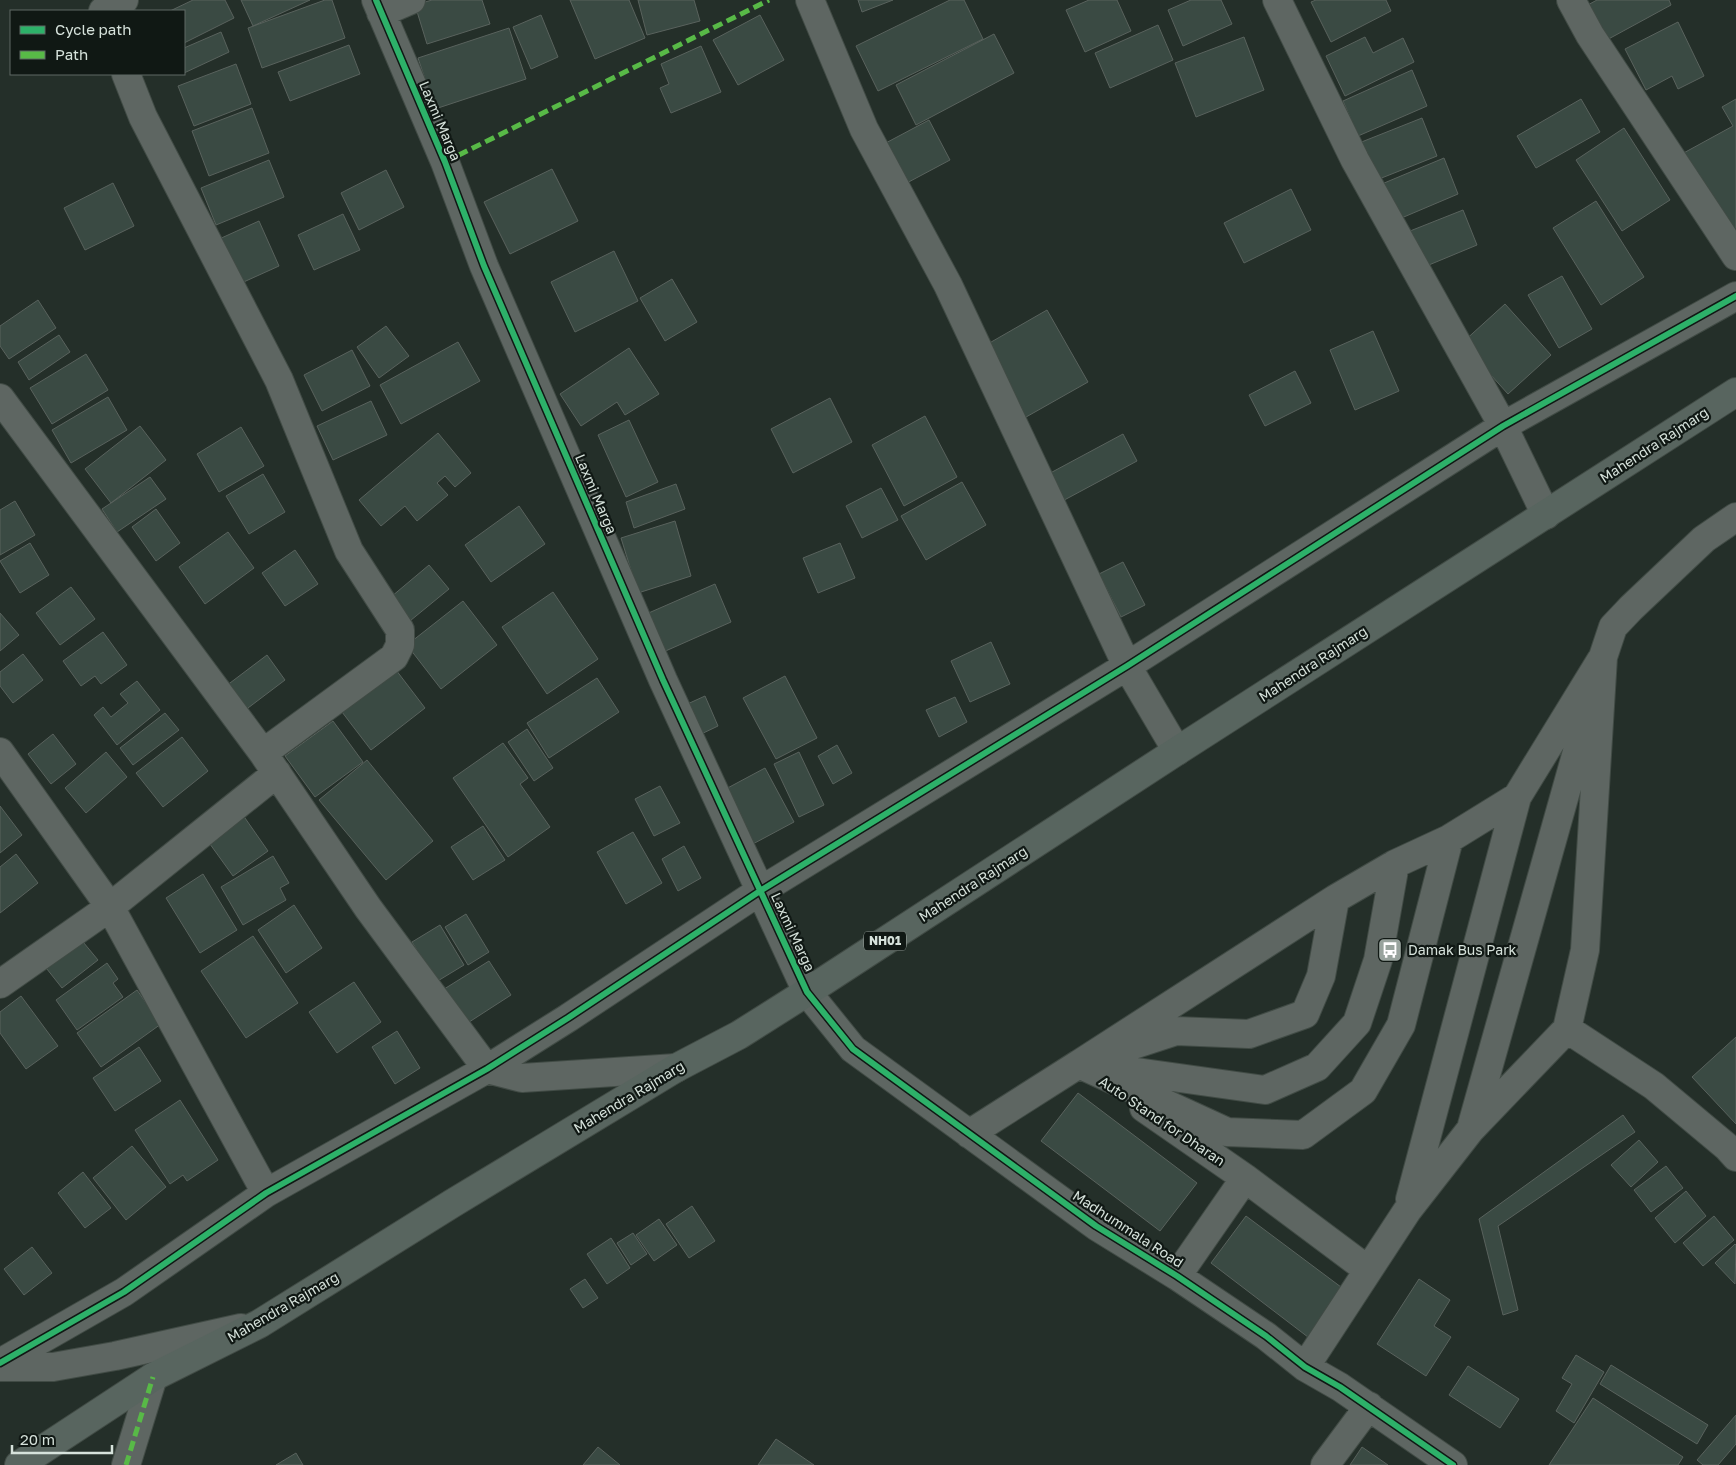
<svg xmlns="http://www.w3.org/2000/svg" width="1736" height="1465" viewBox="0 0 1736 1465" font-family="'Golos Text',sans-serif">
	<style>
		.building { fill: #3a4a43; stroke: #59625d }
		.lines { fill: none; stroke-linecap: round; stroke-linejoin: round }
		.minor-casing { stroke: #414b45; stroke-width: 30 }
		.highway-casing { stroke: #414b45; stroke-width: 30 }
		.minor { stroke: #5e6662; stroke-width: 28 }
		.highway { stroke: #58655f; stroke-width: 28 }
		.quiet { stroke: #58b947; stroke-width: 5; stroke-dasharray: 10 5; stroke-linecap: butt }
		.cycleway-casing { stroke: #101814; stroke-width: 9 }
		.cycleway { stroke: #2db169; stroke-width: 6 }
		.labels { text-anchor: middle; stroke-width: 4.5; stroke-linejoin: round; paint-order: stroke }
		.shield { fill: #101814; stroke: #9ba59f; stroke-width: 1 }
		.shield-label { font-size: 12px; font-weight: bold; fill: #d6e2db }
		.street-label { font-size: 14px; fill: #d6e2db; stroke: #101814 }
		.poi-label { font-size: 14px; fill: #d6e2db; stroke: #101814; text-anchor: start }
	</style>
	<rect width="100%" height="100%" fill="#242f29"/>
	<!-- building -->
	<path class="building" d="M193,0H225L234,18L184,43V11H170Z
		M241,0H310L253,26Z
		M325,0H332L345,38L262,68L248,28Z
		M432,0H482L490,24L427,44L415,5Z
		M570,0H629L645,38L595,59Z
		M638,0H694L700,21L647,35Z
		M858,0H893L862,12Z
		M950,0H964L983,39L878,91L856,46Z
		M1089,0H1117L1131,31L1085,52L1066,10Z
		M1191,0H1221L1232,24L1183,46L1168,10Z
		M1316,0H1386L1391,11L1331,42L1311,2Z
		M1597,0H1669L1671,5L1603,42L1584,7Z
		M541,15L558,57L531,69L513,27Z
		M760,15L784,60L738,85L713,40Z
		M1678,22L1704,76L1678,89L1672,76L1646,90L1625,49Z
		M1158,25L1173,60L1110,88L1095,53Z
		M509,28L526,79L435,109L418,58Z
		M221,32L229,52L184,73V48Z
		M994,34L1014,73L916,125L896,85Z
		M1244,37L1264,90L1196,117L1175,63Z
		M1365,37L1373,53L1403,38L1414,62L1345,96L1326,56Z
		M349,45L360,74L290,101L278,72Z
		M701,46L721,92L671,113L660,88L669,84L661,64Z
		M236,64L251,104L194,126L178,86Z
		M1412,70L1427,106L1358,136L1343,101Z
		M1581,99L1600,132L1536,168L1517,136Z
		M1736,99V234L1680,155L1733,126L1722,107Z
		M252,108L269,153L209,176L192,131Z
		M1422,118L1437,156L1374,181L1359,143Z
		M929,120L950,160L903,185L882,145Z
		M1624,128L1670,200L1622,231L1576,160Z
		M1444,158L1458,194L1392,222L1377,186Z
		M269,160L284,197L216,225L201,188Z
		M552,169L578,221L510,254L484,202Z
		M386,170L404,207L359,230L341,193Z
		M113,183L134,226L85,250L64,208Z
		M1291,189L1311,230L1244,263L1224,223Z
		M1596,201L1644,277L1601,305L1553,228Z
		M1463,210L1477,245L1424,267L1410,231Z
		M343,214L360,250L314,270L298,235Z
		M259,221L279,266L237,285L217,240Z
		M614,251L638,301L575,332L551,282Z
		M1562,276L1592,329L1559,348L1528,295Z
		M672,279L697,322L665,341L640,298Z
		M38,300L56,328L9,359L0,346V326Z
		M1505,304L1551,355L1508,394L1462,343Z
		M1047,310L1088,382L1019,421L979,349Z
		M386,326L409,356L379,378L357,347Z
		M1373,331L1399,391L1355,410L1330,350Z
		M59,335L70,352L29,380L18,362Z
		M458,342L480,381L401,424L380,385Z
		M629,348L659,394L625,415L617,402L581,426L560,394Z
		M352,350L370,386L322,411L304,375Z
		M86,354L108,390L52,424L30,388Z
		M1295,371L1311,403L1265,426L1249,395Z
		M108,397L127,430L71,463L52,430Z
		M830,398L852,442L793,473L771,429Z
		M371,401L387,435L333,460L317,426Z
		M925,416L957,477L904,506L872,445Z
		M629,420L658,482L626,497L598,435Z
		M140,426L166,460L111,503L85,469Z
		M241,427L264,466L219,492L197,454Z
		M438,433L471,473L455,487L445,476L437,483L448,495L417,521L405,506L381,526L359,500Z
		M1123,434L1137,461L1055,505L1041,478Z
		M263,474L285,512L249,534L226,496Z
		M150,477L166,499L117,532L102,509Z
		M962,482L986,525L926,560L901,516Z
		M676,484L685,509L634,528L626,502Z
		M881,488L898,520L862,538L846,506Z
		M15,501L35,535L0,555V510Z
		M519,506L545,544L491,582L465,545Z
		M156,509L180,543L156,561L132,527Z
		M675,521L691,576L638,593L621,538Z
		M228,532L254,568L205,604L179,567Z
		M30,543L49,575L20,593L0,561Z
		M840,543L855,578L818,593L803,558Z
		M295,550L318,584L285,606L262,573Z
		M1123,562L1145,605L1121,617L1099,574Z
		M429,565L449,589L405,625L385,602Z
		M715,584L731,622L661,653L644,615Z
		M71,587L95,619L60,645L36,613Z
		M553,592L598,659L547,694L502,627Z
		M463,601L497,645L441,689L407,645Z
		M0,613L19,635L0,651Z
		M103,632L127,665L101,684L95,676L81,686L63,661Z
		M991,642L1010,684L970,702L951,661Z
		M23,654L43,680L13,703L0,686V672Z
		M267,655L285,680L244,711L226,686Z
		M396,670L425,708L371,750L342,712Z
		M785,676L817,738L776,759L743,698Z
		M597,678L619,712L549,758L527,723Z
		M137,681L160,710L117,745L94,715L103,707L111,717L128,703L120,694Z
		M705,696L718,726L697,736L683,706Z
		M955,697L967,722L939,737L926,710Z
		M165,713L179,730L133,765L120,748Z
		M333,721L363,762L315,797L285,756Z
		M527,729L553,768L534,781L508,742Z
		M53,734L76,764L51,784L28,754Z
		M182,737L208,771L163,807L136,773Z
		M503,743L528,778L520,784L550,827L508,857L453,778Z
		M837,745L852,773L833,784L818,756Z
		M106,752L127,777L86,813L65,788Z
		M799,752L824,805L799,817L774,764Z
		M367,760L433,841L386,880L319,800Z
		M765,768L794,822L751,845L722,791Z
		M660,786L680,823L654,836L635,799Z
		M0,806L22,835L0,853Z
		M238,808L268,851L233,876L202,833Z
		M483,826L505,860L473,880L451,847Z
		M633,832L662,883L626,904L597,852Z
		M684,846L701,878L678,891L662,859Z
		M16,854L38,883L0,913V867Z
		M273,856L289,883L280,888L286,900L243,925L221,887Z
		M203,874L237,930L200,953L166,898Z
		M294,905L322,948L286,973L258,930Z
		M466,914L489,952L468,965L445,927Z
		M440,925L464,965L436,982L412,942Z
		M74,931L98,960L62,988L39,959Z
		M253,936L298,1003L246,1038L201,971Z
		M489,961L511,995L463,1026L441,991Z
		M107,963L118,979L113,983L123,997L77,1030L56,1000Z
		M354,982L381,1022L337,1053L309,1012Z
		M137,990L161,1024L101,1067L77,1033Z
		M21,996L58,1046L26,1069L0,1033V1012Z
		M397,1031L420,1068L395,1084L372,1047Z
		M1736,1037V1124L1692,1077Z
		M139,1047L161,1081L115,1111L93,1078Z
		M1078,1093L1197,1183L1160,1231L1041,1141Z
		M180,1100L218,1160L187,1181L183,1175L170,1184L135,1130Z
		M1623,1115L1635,1132L1498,1226L1518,1310L1503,1315L1479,1219Z
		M1639,1140L1658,1162L1631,1187L1611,1165Z
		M132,1146L166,1187L126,1220L93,1178Z
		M1666,1166L1683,1188L1651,1212L1634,1190Z
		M83,1172L111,1208L85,1228L58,1193Z
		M1686,1191L1706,1216L1675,1243L1655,1218Z
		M692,1206L715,1241L689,1258L666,1224Z
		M1246,1216L1357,1299L1321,1347L1211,1263Z
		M1714,1216L1734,1240L1703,1266L1683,1243Z
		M659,1219L677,1245L654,1261L636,1235Z
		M633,1233L647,1254L631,1265L617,1243Z
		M611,1238L630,1268L607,1284L587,1254Z
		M1735,1244L1736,1245L1735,1284L1715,1263Z
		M32,1247L52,1273L24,1295L4,1269Z
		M585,1279L598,1298L583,1308L570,1289Z
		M1419,1279L1450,1300L1434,1326L1451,1337L1426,1376L1377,1344Z
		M1576,1355L1604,1372L1574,1423L1556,1411L1572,1384L1562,1378Z
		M1611,1365L1708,1425L1697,1444L1600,1384Z
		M1468,1366L1519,1399L1500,1428L1449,1395Z
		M1593,1398L1683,1457L1678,1465H1549Z
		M1736,1415V1444L1718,1465H1703L1697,1460Z
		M776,1439L814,1465H758Z
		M598,1447L620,1465H583Z
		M1362,1447L1388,1465H1350Z
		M296,1453L303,1465H276Z"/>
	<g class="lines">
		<defs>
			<path id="minor" d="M376,0L445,162L484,266L663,680L807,992L853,1049L1096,1226L1177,1276L1266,1336L1305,1367L1340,1387L1453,1465
				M810,0L864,129L948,285L1127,666L1177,751
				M1277,0L1355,160L1503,426L1546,515
				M1571,0L1590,35L1736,256
				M103,11L124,0
				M381,13L411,0
				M126,74L143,117L279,380L349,551L400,630V645L394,657L263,753
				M0,398L263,753L368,908L487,1069L522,1078L676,1068
				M0,752L110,907L266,1193
				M0,984L110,907L277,773
				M1567,1029L1654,1086L1727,1147L1736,1157
				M1118,1050L1176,1031L1249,1034L1305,1014L1321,976L1335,899
				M1079,1064L1335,899L1395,864
				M1108,1068L1265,1090L1317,1067L1357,1023L1378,960L1395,864L1449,839
				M1144,1108L1245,1178L1368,1270
				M1472,1125L1589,709
				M969,1134L1079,1064L1227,1132L1303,1135L1363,1091L1401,1025L1449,839L1517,797
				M1410,1199L1517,797L1601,660
				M1177,1276L1245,1178
				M0,1363L124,1292L266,1193L487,1069L568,1018L760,891L1127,666L1503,426L1736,296
				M0,1367H53L115,1356L241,1328
				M1305,1367L1407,1211L1471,1129L1567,1029L1585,950L1603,657L1613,627L1631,608L1704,539L1736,517
				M126,1465L153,1377
				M1325,1465L1369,1406"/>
			<path id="highway" d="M19,1465L153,1377L259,1324L453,1203L676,1068L739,1035L807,992L1177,751L1736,392"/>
		</defs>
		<!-- minor casing -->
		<use href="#minor" class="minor-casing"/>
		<!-- highway casing -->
		<use href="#highway" class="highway-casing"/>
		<!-- minor -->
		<use href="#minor" class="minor"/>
		<!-- highway -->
		<use href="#highway" class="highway"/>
		<!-- quiet -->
		<path class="quiet" d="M445,162L769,0
			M126,1465L153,1377"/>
		<defs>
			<path id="cycleway" d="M376,0L445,162L484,266L663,680L807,992L853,1049L1096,1226L1177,1276L1266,1336L1305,1367L1340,1387L1453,1465
				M0,1363L124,1292L266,1193L487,1069L568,1018L760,891L1127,666L1503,426L1736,296"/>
		</defs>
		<!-- cycleway casing -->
		<use href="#cycleway" class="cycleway-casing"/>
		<!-- cycleway -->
		<use href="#cycleway" class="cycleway"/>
	</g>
	<!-- icons -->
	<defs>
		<symbol id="bus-square" viewBox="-11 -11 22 22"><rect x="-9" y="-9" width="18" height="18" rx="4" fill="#98a39d" stroke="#101814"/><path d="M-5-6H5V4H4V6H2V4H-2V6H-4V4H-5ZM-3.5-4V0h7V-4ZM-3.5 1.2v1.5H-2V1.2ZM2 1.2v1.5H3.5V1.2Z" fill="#fff"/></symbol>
	</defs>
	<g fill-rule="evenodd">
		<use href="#bus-square" x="1376" y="936" width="28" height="28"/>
	</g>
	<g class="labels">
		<!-- shield labels -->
		<rect class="shield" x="864" y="931.5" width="42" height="19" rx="4"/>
		<g class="shield-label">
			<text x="885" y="945">NH01</text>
		</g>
		<!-- street labels -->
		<g class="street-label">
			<text transform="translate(440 121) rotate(67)" y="5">Laxmi Marga</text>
			<text transform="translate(1654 445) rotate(-33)" y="5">Mahendra Rajmarg</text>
			<text transform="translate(596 494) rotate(67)" y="5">Laxmi Marga</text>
			<text transform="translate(1313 664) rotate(-33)" y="5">Mahendra Rajmarg</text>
			<text transform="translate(973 884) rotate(-33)" y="5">Mahendra Rajmarg</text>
			<text transform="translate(793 932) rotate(65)" y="5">Laxmi Marga</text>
			<text transform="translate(629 1097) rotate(-31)" y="5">Mahendra Rajmarg</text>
			<text transform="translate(1162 1121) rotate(34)" y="5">Auto Stand for Dharan</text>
			<text transform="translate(1128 1229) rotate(33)" y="5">Madhummala Road</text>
			<text transform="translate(283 1307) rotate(-30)" y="5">Mahendra Rajmarg</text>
		</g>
		<!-- poi labels -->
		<g class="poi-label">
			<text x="1408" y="955">Damak Bus Park</text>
		</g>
	</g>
	<!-- legend -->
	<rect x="10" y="10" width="175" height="65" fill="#101814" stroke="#5f6964"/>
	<rect x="20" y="26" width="25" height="8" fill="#2db169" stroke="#5f6964"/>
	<text x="55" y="35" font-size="15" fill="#d6e2db">Cycle path</text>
	<rect x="20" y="51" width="25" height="8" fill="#58b947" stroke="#5f6964"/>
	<text x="55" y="60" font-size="15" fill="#d6e2db">Path</text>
	<!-- scale -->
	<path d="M12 1445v8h100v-8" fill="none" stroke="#d6e2db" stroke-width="2.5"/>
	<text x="20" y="1445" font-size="15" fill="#d6e2db" stroke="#101814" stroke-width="4" paint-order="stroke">20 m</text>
</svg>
